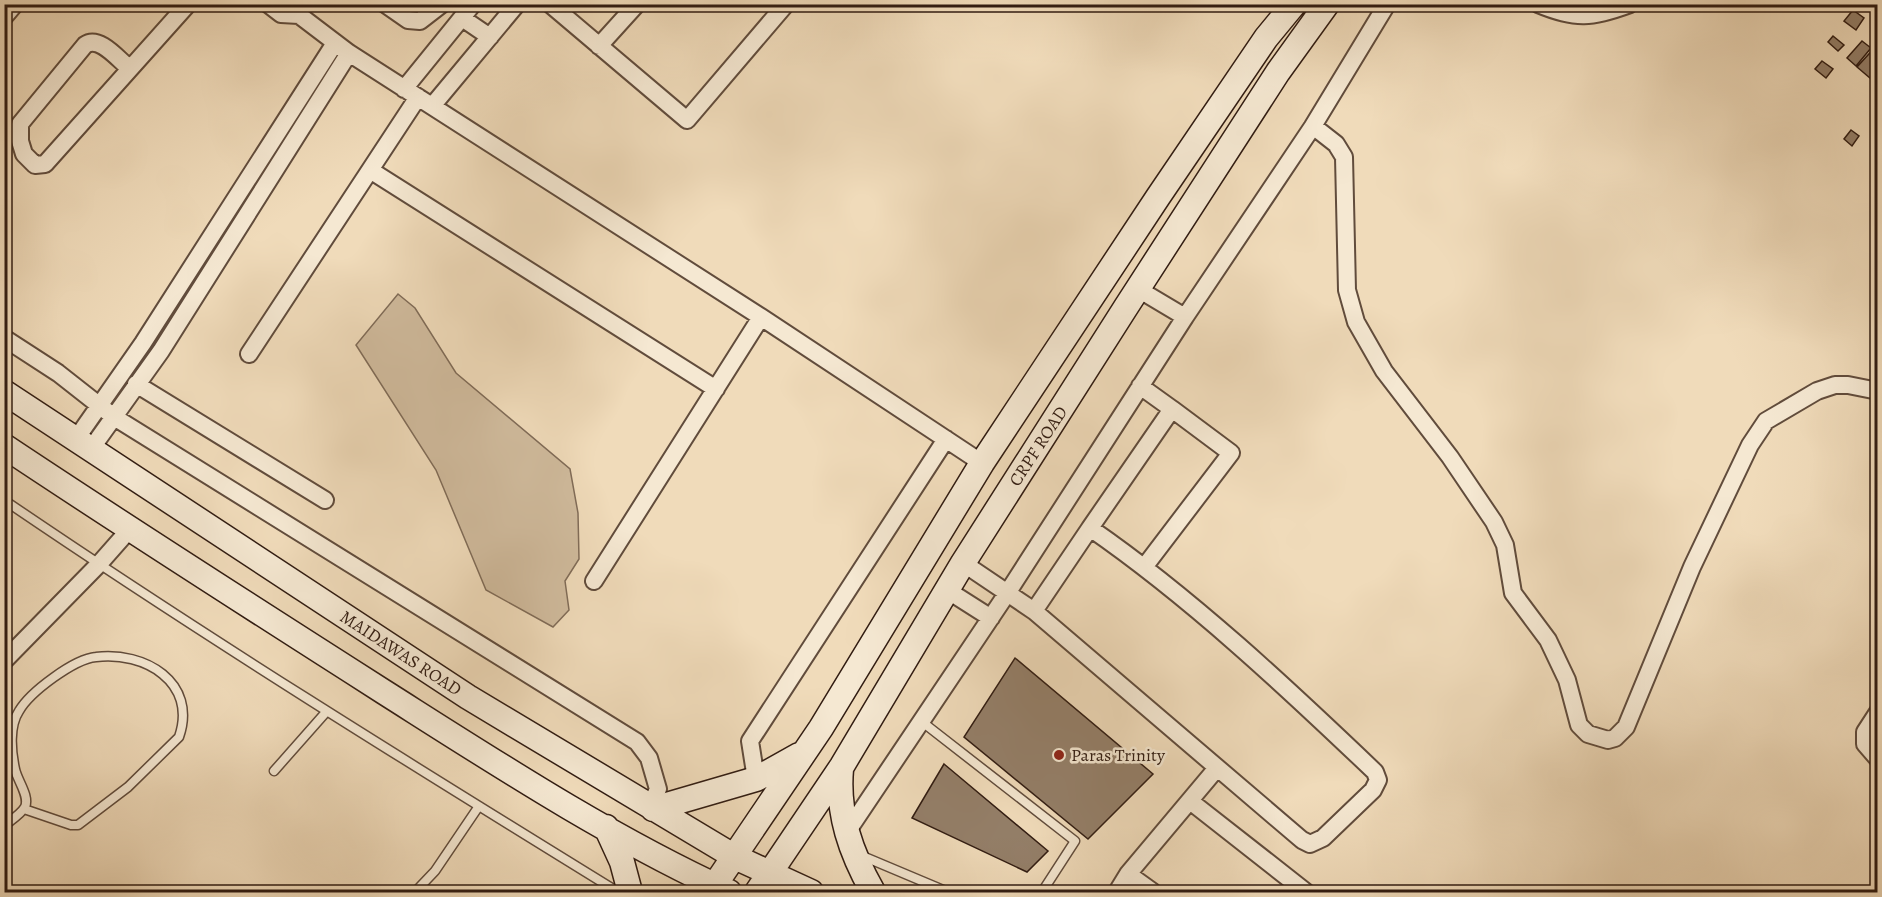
<svg xmlns="http://www.w3.org/2000/svg" width="1882" height="897" viewBox="0 0 1882 897" font-family="Alegreya,serif">
	<style>
		.green { fill: #d0bb9d; stroke: #806c58; stroke-width: 1.5 }
		.building { fill: #947f69; stroke: #311c12; stroke-width: 1.5 }
		.lines { fill: none; stroke-linecap: round; stroke-linejoin: round }
		.lane-casing { stroke: #614c3c; stroke-width: 11 }
		.street-casing { stroke: #614c3c; stroke-width: 20 }
		.secondary-casing { stroke: #311c12; stroke-width: 27 }
		.lane { stroke: #f5e8d2; stroke-width: 8 }
		.street { stroke: #f5e8d2; stroke-width: 16 }
		.secondary { stroke: #f5e8d2; stroke-width: 24 }
		.poi-dot { fill: #8f2418; stroke: #f5e8d2; stroke-width: 2 }
		.labels { text-anchor: middle; stroke-width: 5; stroke-linejoin: round; paint-order: stroke }
		.street-label { font-size: 18px; fill: #311c12; stroke: #f5e8d2 }
		.poi-label { font-size: 18px; fill: #311c12; stroke: #f5e8d2; text-anchor: start }
	</style>
	<rect width="100%" height="100%" fill="#f0dbba"/>
	<filter id="stains"><feTurbulence type="fractalNoise" baseFrequency=".00333" numOctaves="4"/><feColorMatrix values="0 0 0 0 .2 0 0 0 0 .09 0 0 0 0 .02 0 0 0 .5 -.17"/></filter>
	<radialGradient id="worn" r=".72"><stop offset=".6" stop-color="#630" stop-opacity="0"/><stop offset="1" stop-color="#630" stop-opacity=".3"/></radialGradient>
	<!-- green -->
	<path class="green" d="M398,294L415,308L456,373L570,469L578,513L579,559L565,581L569,610L553,627L486,590L436,470L356,345Z"/>
	<!-- building -->
	<path class="building" d="M1853,10L1864,18L1856,30L1844,21Z
		M1878,23V37L1871,31Z
		M1833,36L1844,45L1838,51L1828,42Z
		M1862,41L1871,48L1856,66L1847,58Z
		M1878,44V83L1877,84L1857,67Z
		M1822,61L1833,69L1826,78L1815,69Z
		M1851,130L1859,136L1852,146L1844,139Z
		M1015,658L1153,774L1088,839L964,737Z
		M944,764L1048,851L1027,872L912,818Z"/>
	<g class="lines">
		<defs>
			<path id="lane" d="M4,500C205,637 412,765 618,892
				M921,721L1075,841L1042,892
				M274,771L327,711
				M4,826C10,821 21,814 25,807C30,796 17,780 15,769C11,751 9,726 19,711C30,692 74,659 96,657C144,651 198,682 179,737L128,787L78,825H71L24,809
				M860,855L948,892
				M415,892L435,871L479,806"/>
			<path id="street" d="M268,4L281,14L299,15
				M293,4L299,15L349,53L761,317L982,463
				M385,4L408,20L420,21L442,4
				M550,4L687,120L786,4
				M1538,4C1576,20 1592,18 1630,4
				M4,17L15,4
				M462,18L490,37
				M599,46L637,4
				M129,68C118,59 99,35 85,45L20,124V141L24,154L35,165L45,164L188,4
				M404,89L473,4
				M433,105L517,4
				M1313,126L1387,4
				M370,170L716,389
				M1138,289L1185,317L1313,126L1336,144L1344,157L1347,290L1356,322L1384,371L1450,457L1494,522L1505,545L1513,593L1548,640L1567,680L1579,725L1588,734L1608,740L1615,738L1626,727L1692,567L1750,445L1766,421L1817,391L1835,385H1848L1878,391
				M4,338L58,373L114,417L637,742L649,758L658,789L650,807
				M249,354L418,97
				M136,384L325,500
				M1140,386L1172,409
				M76,439L143,343L335,43
				M91,449L161,351L349,53
				M1090,528L1172,409L1231,453L1145,566
				M963,563L1034,611L1302,840L1310,844L1323,838L1373,790L1378,780L1375,772C1287,688 1190,597 1090,528L1034,611
				M594,581L761,317
				M947,590L991,618
				M4,661L99,564L129,530
				M1878,712L1865,732V744L1878,759
				M756,779L750,741L946,439
				M1190,801L1306,892
				M847,832L1008,592L1185,317
				M1128,874L1153,892
				M1117,892L1128,874L1217,768"/>
			<path id="secondary" d="M4,392L468,697L735,857L811,892
				M4,446C130,530 257,611 384,692C496,763 609,837 729,892
				M841,769C837,814 851,853 873,892
				M653,809L756,779L799,755
				M606,827L622,862L630,892
				M710,892L821,728L982,463L1158,197L1266,38L1294,4
				M757,892L842,766L963,563L1126,307L1278,72L1327,4"/>
		</defs>
		<!-- lane casing -->
		<use href="#lane" class="lane-casing"/>
		<!-- street casing -->
		<use href="#street" class="street-casing"/>
		<!-- secondary casing -->
		<use href="#secondary" class="secondary-casing"/>
		<!-- lane -->
		<use href="#lane" class="lane"/>
		<!-- street -->
		<use href="#street" class="street"/>
		<!-- secondary -->
		<use href="#secondary" class="secondary"/>
	</g>
	<!-- markers -->
	<circle class="poi-dot" cx="1059" cy="755" r="6"/>
	<g class="labels">
		<!-- street labels -->
		<g class="street-label">
			<text transform="translate(1038 446) rotate(-57)" y="6">CRPF ROAD</text>
			<text transform="translate(401 653) rotate(33)" y="6">MAIDAWAS ROAD</text>
		</g>
		<!-- poi labels -->
		<g class="poi-label">
			<text x="1071" y="761">Paras Trinity</text>
		</g>
	</g>
	<!-- margin -->
	<rect width="1882" height="897" fill="none" stroke="#f0dbba" stroke-width="24"/>
	<rect x="6" y="6" width="1870" height="885" fill="none" stroke="#311c12" stroke-width="3"/>
	<rect x="12" y="12" width="1858" height="873" fill="none" stroke="#311c12" stroke-width="1.5"/>
	<rect width="100%" height="100%" filter="url(#stains)"/>
	<rect width="100%" height="100%" fill="url(#worn)"/>
</svg>
